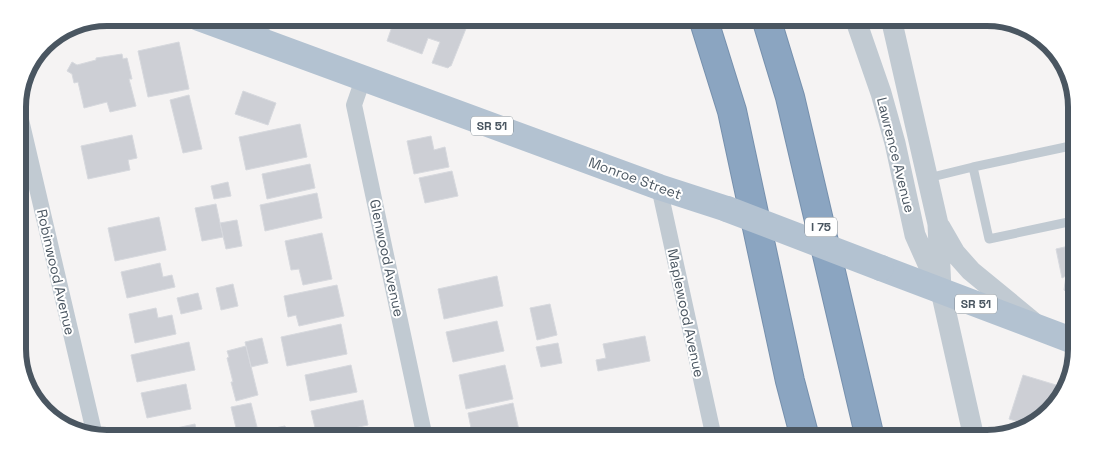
<svg xmlns="http://www.w3.org/2000/svg" width="1094" height="456" viewBox="0 0 1094 456" font-family="'Space Grotesk',sans-serif">
	<style>
		.building { fill: #cdcfd5; stroke: #d7d9de }
		.lines { fill: none; stroke-linecap: round; stroke-linejoin: round }
		.motorway-casing { stroke: #7690ad; stroke-width: 30 }
		.service { stroke: #c1cad2; stroke-width: 9 }
		.minor { stroke: #c1cad2; stroke-width: 16 }
		.tertiary { stroke: #c1cad2; stroke-width: 21 }
		.primary { stroke: #b3c2d1; stroke-width: 26 }
		.motorway { stroke: #8ba5c1; stroke-width: 28 }
		.primary-bridge { stroke: #b3c2d1; stroke-width: 26 }
		.labels { text-anchor: middle; stroke-width: 4; stroke-linejoin: round; paint-order: stroke }
		.shield { fill: #fff; stroke: #808990; stroke-width: 1 }
		.shield-label { font-size: 12px; font-weight: bold; fill: #4a5661 }
		.street-label { font-size: 14px; fill: #4a5661; stroke: #fff }
		.rim { fill: none; stroke: #4a5661; stroke-width: 6 }
	</style>
	<rect width="100%" height="100%" fill="#f5f3f3"/>
	<!-- building -->
	<path class="building" d="M395,18H443L467,26L451,66H450L448,68L432,63L440,42L428,38L422,54L387,41Z
		M179,42L189,89L148,97L138,51Z
		M122,54L123,59L127,58L132,79H129L136,106L110,112L107,102L84,108L78,82L74,83L72,74L67,71L72,62L77,65L96,60V58Z
		M243,91L276,103L268,125L235,114Z
		M189,95L202,149L183,153L170,100Z
		M300,124L307,157L246,170L239,137Z
		M132,135L137,158L128,160L130,170L88,179L81,146Z
		M431,136L434,150L445,147L449,167L414,174L407,141Z
		M310,164L315,188L267,199L262,174Z
		M452,171L458,196L425,203L419,178Z
		M228,182L231,196L214,199L211,186Z
		M317,193L322,218L265,231L260,205Z
		M216,204L223,237L202,241L195,208Z
		M159,217L166,250L115,261L108,228Z
		M237,220L242,246L226,249L220,223Z
		M322,233L332,279L303,285L299,269L291,270L285,241Z
		M1073,245L1072,298L1064,290L1066,276L1062,278L1056,249Z
		M160,263L163,277L172,275L175,287L127,298L121,272Z
		M497,276L503,306L444,319L438,289Z
		M233,284L238,306L221,310L216,288Z
		M337,285L344,316L299,326L296,315L288,317L284,296Z
		M198,293L202,309L181,314L177,298Z
		M550,304L557,335L537,340L530,308Z
		M156,308L158,318L172,315L176,334L135,343L129,314Z
		M497,321L504,351L453,362L446,332Z
		M341,324L347,354L287,366L281,337Z
		M645,336L650,361L598,371L596,360L606,358L603,344Z
		M262,338L268,363L251,367L245,342Z
		M189,342L195,370L137,382L131,355Z
		M558,343L562,363L541,367L536,347Z
		M246,346L258,395L236,401L231,382H233L227,358L229,357L227,351Z
		M25,360L33,394H32L19,366V361Z
		M351,365L357,392L310,401L305,375Z
		M505,365L513,399L466,409L459,375Z
		M1023,375L1066,388L1041,420L1028,425L1009,419Z
		M186,384L191,409L147,418L141,393Z
		M363,400L368,425L317,436L311,411Z
		M251,403L257,427L237,432L231,407Z
		M513,403L520,435L504,438H473L468,413Z
		M195,424L198,438H150L149,434Z
		M285,426L288,438H268L265,430Z"/>
	<g class="lines">
		<defs>
			<path id="motorway" d="M703,18L732,111L790,381L805,438
				M766,18L790,97L870,438"/>
		</defs>
		<!-- motorway casing -->
		<use href="#motorway" class="motorway-casing"/>
		<!-- service -->
		<path class="service" d="M893,26L930,18
			M973,167L1075,145
			M928,178L973,167L989,239L1073,221"/>
		<!-- minor -->
		<path class="minor" d="M258,39L265,18
			M363,79L354,105L425,438
			M18,107L95,436
			M659,187L714,438"/>
		<!-- tertiary -->
		<path class="tertiary" d="M855,18L881,93L895,143L915,235L936,282
			M891,18L938,224L941,291L974,438
			M940,227L955,253L971,271L1033,322"/>
		<!-- primary -->
		<path class="primary" d="M199,18L659,187L727,209
			M881,268L1071,340"/>
		<!-- motorway -->
		<use href="#motorway" class="motorway"/>
		<!-- primary-bridge -->
		<path class="primary-bridge" d="M727,209L881,268"/>
	</g>
	<g class="labels">
		<!-- shield labels -->
		<g class="shield">
			<rect x="471" y="116.5" width="42" height="19" rx="4"/>
			<rect x="805" y="217.5" width="32" height="19" rx="4"/>
			<rect x="955" y="294.5" width="42" height="19" rx="4"/>
		</g>
		<g class="shield-label">
			<text x="492" y="130">SR 51</text>
			<text x="821" y="231">I 75</text>
			<text x="976" y="308">SR 51</text>
		</g>
		<!-- street labels -->
		<g class="street-label">
			<text transform="translate(896 155) rotate(76)" y="5">Lawrence Avenue</text>
			<text transform="translate(635 178) rotate(20)" y="5">Monroe Street</text>
			<text transform="translate(387 258) rotate(78)" y="5">Glenwood Avenue</text>
			<text transform="translate(56 272) rotate(77)" y="5">Robinwood Avenue</text>
			<text transform="translate(686 313) rotate(78)" y="5">Maplewood Avenue</text>
		</g>
	</g>
	<!-- crop -->
	<path d="M0 0H1094V456H0ZM107 26H987A81 81 0 0 1 1068 107V349A81 81 0 0 1 987 430H107A81 81 0 0 1 26 349V107A81 81 0 0 1 107 26Z" fill="#fff" fill-rule="evenodd"/>
	<path class="rim" d="M107 26H987A81 81 0 0 1 1068 107V349A81 81 0 0 1 987 430H107A81 81 0 0 1 26 349V107A81 81 0 0 1 107 26Z"/>
</svg>
